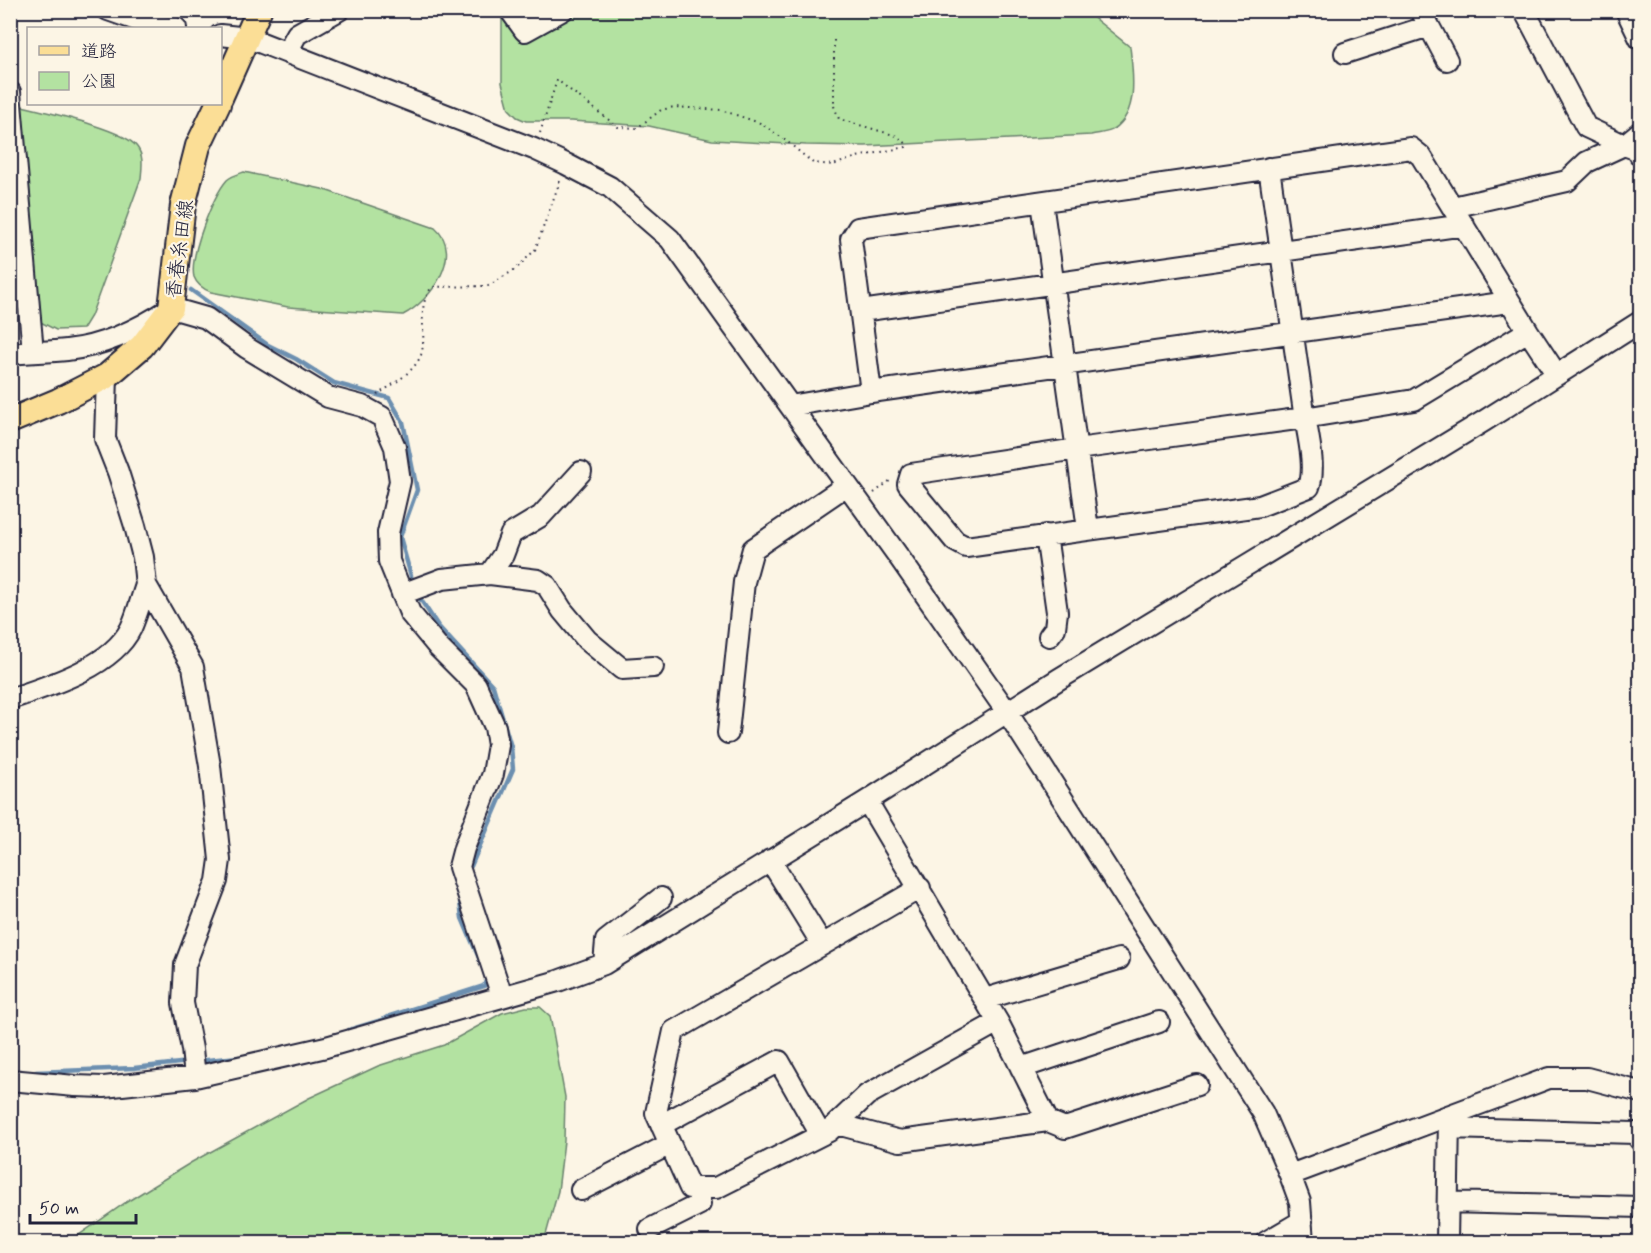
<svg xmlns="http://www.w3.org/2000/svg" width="1651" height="1253" viewBox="0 0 1651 1253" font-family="Mynerve,'Klee One',sans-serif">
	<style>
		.green { fill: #b3e2a1; stroke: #6a826e; stroke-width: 1.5 }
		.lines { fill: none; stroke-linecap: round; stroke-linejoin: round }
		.stream { stroke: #6c8fb0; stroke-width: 4.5 }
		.minor-casing { stroke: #22223b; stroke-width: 24 }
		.major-casing { stroke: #22223b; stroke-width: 28 }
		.path { stroke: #22223b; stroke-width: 2; stroke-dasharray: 1.5 4.5; stroke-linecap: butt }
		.minor { stroke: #fcf5e5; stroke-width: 20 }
		.major { stroke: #fbde96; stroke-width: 24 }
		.labels { text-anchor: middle; stroke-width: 4.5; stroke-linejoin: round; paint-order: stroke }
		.street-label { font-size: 20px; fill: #22223b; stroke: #fcf5e5 }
	</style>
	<rect width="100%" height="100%" fill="#fcf5e5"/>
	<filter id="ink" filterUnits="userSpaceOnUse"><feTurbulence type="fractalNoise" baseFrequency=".0167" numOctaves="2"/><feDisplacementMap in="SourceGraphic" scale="12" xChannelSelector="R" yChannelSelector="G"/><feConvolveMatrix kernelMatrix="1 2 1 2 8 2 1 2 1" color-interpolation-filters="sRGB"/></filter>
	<g filter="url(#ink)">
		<!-- green -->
		<path class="green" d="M502,10L1085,11L1130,47C1133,73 1139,112 1114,129C1109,133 1098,133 1091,135L865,146L806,145L712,140L649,126L571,121H526L517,117L509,109L502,83Z
			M10,103C36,110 124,128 137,147C144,156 142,167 141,178L91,316L83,329L56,330L11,307Z
			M244,172L322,189L435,228C465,254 430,302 403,315L288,307L211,292C203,289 197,285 194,277C189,256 213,196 227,180C231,176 238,174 244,172Z
			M526,1007H540L550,1016L565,1097L564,1141L558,1191L544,1242H69L125,1203L192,1162L309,1098L378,1066L444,1045L502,1013Z"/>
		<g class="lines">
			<!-- stream -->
			<path class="stream" d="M191,290L268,345L296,359L334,383L389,398L403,422L417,490L400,537L413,583
				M417,594L438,626L493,686L511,747L513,769L471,866
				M460,902L462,918L482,965
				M349,1030L385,1019L390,1016L484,986L487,978L486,975
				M197,1061L239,1057
				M36,1072L134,1068L189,1062"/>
			<defs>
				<path id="minor" d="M108,10L148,24L176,28
					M510,10L525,31L563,10
					M1524,10L1586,127L1624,145L1640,132
					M1626,10L1640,39
					M1429,26L1447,60
					M220,35L249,38L534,149L566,164L610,187L670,239L901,560L1007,712L1263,1113L1290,1175L1300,1202L1303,1242
					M287,52L297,34L339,10
					M1345,53L1429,26L1421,10
					M10,92L33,352
					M1269,168C1281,247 1292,326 1303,405C1306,429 1317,465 1309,487L1260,506L966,547L955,541L908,484L911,474L1077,449L1304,418L1414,400L1528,331
					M1042,202L1088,529
					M1453,207L1567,181L1587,162L1624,145L1638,150L1640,155
					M861,311L1464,225
					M10,354C29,352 48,352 67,350C104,346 141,328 171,308L206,318L247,348L328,397L362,406L382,417L395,447L400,481L388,533L389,561L410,613L439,648L476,685L495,727L498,745L493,774L464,848L459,867L502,996
					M107,376L105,439L118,472L135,526L143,557L146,585L193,667L210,766L220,860L217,881L185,965L183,1003L192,1049L195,1077
					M871,392L851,239L858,228L1411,148L1421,156L1528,331L1557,375
					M790,406L871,392L1509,302
					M1046,535L1057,612L1055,628L1049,636
					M490,574L503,555L511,534L541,516L581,472
					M402,594L442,579L490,574L538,580L547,586L562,610L587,640L622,669L653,667
					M10,699C49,686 112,667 131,628C137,615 141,599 146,585
					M728,733L744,582L753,549L847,485
					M867,801L998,1022L1048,1121
					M770,860L822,944
					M920,888L674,1031L656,1113L690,1188H716L829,1131L867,1095L998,1022
					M604,964L606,941L661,898
					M985,999L1119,959
					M1021,1068L1159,1022
					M10,1080L75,1086L104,1087L195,1077L326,1047L558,981L604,964L867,801L1059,679L1484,421L1640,322
					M837,1124L900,1141L1048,1121L1065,1128L1197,1085
					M661,1125L779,1061L821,1135
					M1449,1128L1635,1133L1640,1140
					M1290,1175L1549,1078H1587L1640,1092
					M581,1190L670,1144
					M1448,1202L1640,1207
					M650,1229L700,1204L697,1188
					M1266,1242L1302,1221
					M1447,1242L1449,1117"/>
				<path id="major" d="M220,98L259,10
					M10,421L58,401L107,376L142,346L171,308L183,205L198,146L218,104"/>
			</defs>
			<!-- minor casing -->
			<use href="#minor" class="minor-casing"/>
			<!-- major casing -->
			<use href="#major" class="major-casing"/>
			<!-- path -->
			<path class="path" d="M540,133L557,80L618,127L637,128L661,110L674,107L721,110L760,123L784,139L813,163L833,165L857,157L906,147L907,144L897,136L839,119L834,106V39
				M377,395C391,385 414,373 421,355C428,332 415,308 432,287L488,286L516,269L535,250L560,181
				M874,493L891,480"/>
			<!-- minor -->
			<use href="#minor" class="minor"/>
			<!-- major -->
			<use href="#major" class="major"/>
		</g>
	</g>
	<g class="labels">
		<!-- street labels -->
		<g class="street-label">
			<text transform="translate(179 249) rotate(-82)" y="7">香春糸田線</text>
		</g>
	</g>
	<!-- margin -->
	<rect width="1651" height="1253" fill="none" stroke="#fcf5e5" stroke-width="36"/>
	<rect x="18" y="18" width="1615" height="1217" fill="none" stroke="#22223b" stroke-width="2" filter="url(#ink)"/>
	<!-- legend -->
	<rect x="27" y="27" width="195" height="78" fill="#fcf5e5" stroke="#a5a1a1" stroke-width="1.5"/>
	<rect x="39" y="46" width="30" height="9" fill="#fbde96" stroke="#a5a1a1" stroke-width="1.5"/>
	<text x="81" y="57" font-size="18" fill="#22223b">道路</text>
	<rect x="39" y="72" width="30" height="18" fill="#b3e2a1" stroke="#a5a1a1" stroke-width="1.5"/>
	<text x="81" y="87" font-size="18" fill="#22223b">公園</text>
	<!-- scale -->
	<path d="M30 1214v9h106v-9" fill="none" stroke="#22223b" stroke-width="3"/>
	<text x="39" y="1214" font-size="18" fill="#22223b" stroke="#fcf5e5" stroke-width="4.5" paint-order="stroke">50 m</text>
</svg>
